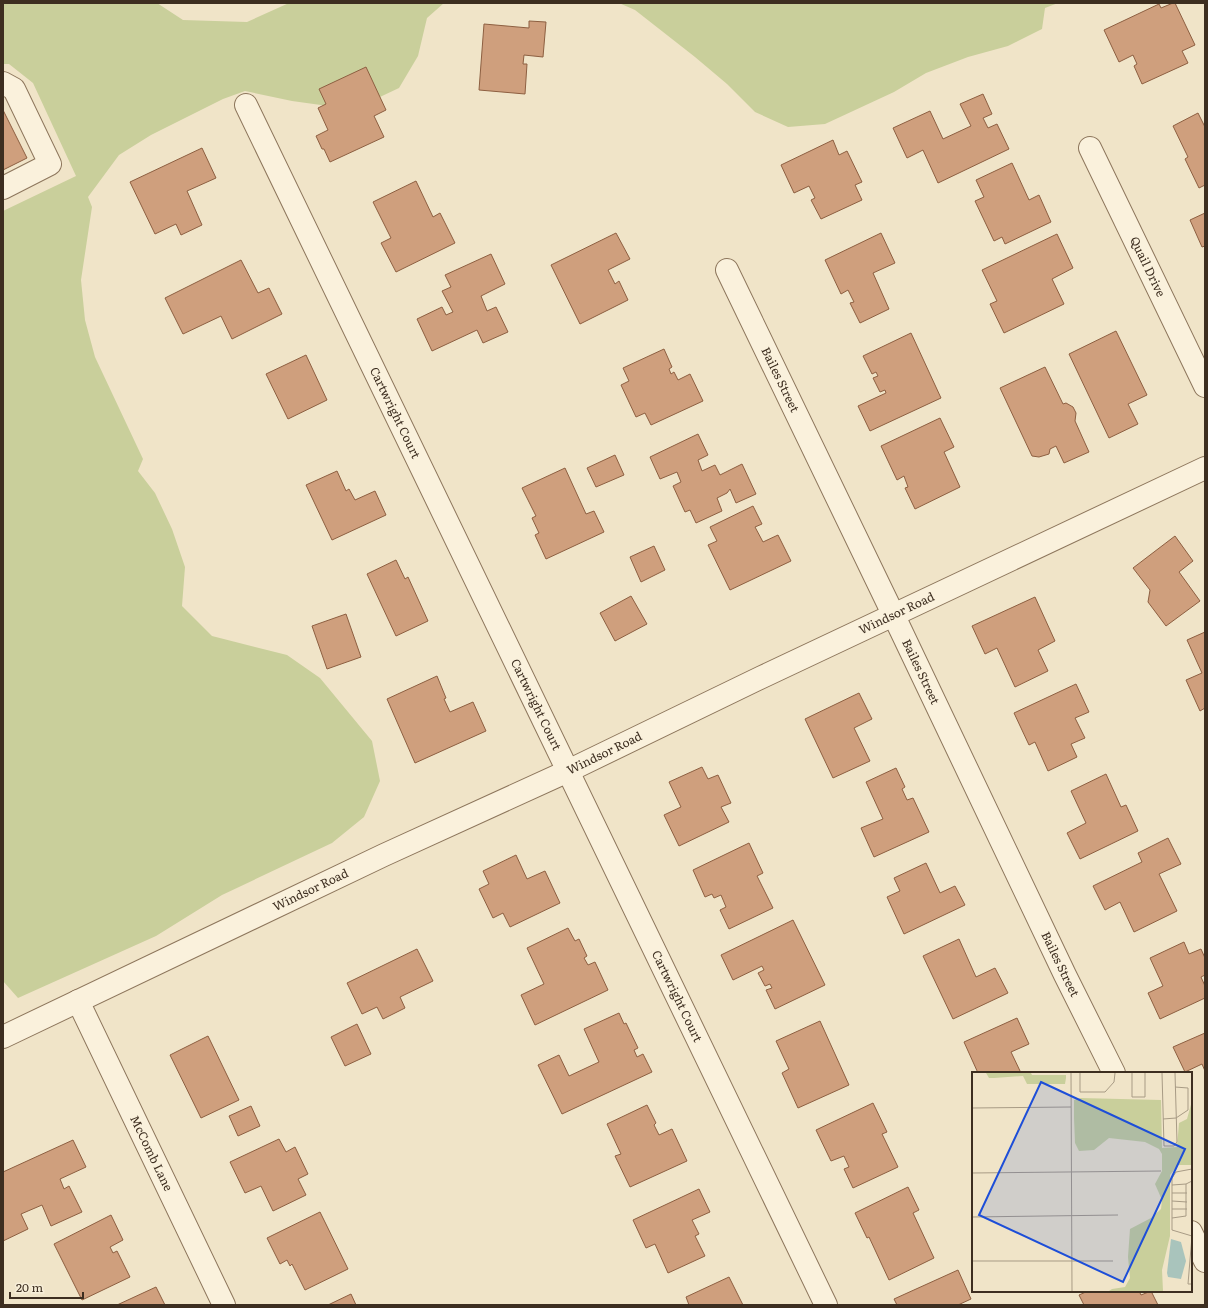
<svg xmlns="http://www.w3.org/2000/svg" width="1208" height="1308" viewBox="0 0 1208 1308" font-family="Literata,serif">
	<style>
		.green { fill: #c9cf9b }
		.building { fill: #cf9f7d; stroke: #8d5f41 }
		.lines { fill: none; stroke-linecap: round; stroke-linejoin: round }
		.minor-casing { stroke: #8d765c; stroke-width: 24 }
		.minor { stroke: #faf1dc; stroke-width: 22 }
		.labels { text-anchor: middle; stroke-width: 3; stroke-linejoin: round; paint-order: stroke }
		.street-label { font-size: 12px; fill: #3d2e20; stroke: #f7eed8 }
		.inset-road { fill: none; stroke: #a89b85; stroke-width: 1 }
		.view { fill: #1d4ed8; fill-opacity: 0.15; stroke: #1d4ed8; stroke-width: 2 }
		.inset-edge { fill: none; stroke: #3d2e20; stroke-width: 2 }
	</style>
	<rect width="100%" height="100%" fill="#f0e4c8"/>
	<!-- green -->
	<path class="green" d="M3,3H157L183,20L247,22L289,3H444L427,18L418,56L399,88L365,104L328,106L292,101L245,91L223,99L151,135L119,155L88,197L92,207L81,280L85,320L95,357L143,459L138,471L155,493L172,529L185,567L182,606L212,636L287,655L320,678L372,741L380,781L364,817L332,843L222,895L156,936L18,998L3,981V211L76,176L33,83L9,64H3Z
		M619,3H1058L1045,8L1042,29L1008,46L968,57L926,73L894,92L825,124L788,127L755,112L727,84L695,57L635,10Z"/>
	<!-- building -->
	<path class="building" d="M1173,3H1175L1195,45L1182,51L1188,63L1142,84L1134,66L1137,64L1133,55L1119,62L1104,30L1159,4L1161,8Z
		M529,21L546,22L543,57L524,55L523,64H527L525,94L479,90L484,24L529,28Z
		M366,67L386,110L374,116L384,137L330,162L324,149H322L316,136L328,130L318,108L326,104L319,89Z
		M983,94L992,114L983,118L988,128L997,124L1009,149L938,183L923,150L907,158L893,128L930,111L943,139L971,126L960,104Z
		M3,110L27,158L3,170Z
		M1198,113L1205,127V185L1199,188L1185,159L1188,157L1173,126Z
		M833,140L839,155L847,151L862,182L855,185L862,200L821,219L811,200L815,198L809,186L794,193L781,165Z
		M202,148L216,178L187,191L202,225L181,235L176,224L155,234L130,182Z
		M1012,163L1029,200L1039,195L1051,222L1005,244L1002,237L994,241L975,201L984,197L976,180Z
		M416,181L433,217L440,213L455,243L396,272L381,243L391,238L373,202Z
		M1205,213V246L1202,247L1190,220Z
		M616,233L630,259L608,270L615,284L619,281L628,300L580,324L551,265Z
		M881,233L895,263L873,273L889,309L860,323L850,303L854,302L848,290L841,294L825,260Z
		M1057,234L1073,268L1052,279L1064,304L1004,333L990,304L997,301L982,270Z
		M491,254L505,284L481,296L487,311L496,307L508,332L483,343L477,330L432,351L417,319L442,307L446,315L453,312L442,291L451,287L445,275Z
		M241,260L258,293L269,288L282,314L232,339L221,316L183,334L165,298Z
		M1116,331L1147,395L1128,404L1138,424L1109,438L1069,354Z
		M911,333L941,398L870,431L858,406L886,393L885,390L880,392L873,378L878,376L876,372L872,374L863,356Z
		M664,349L672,367L669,369L671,374L674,372L678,380L690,374L703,401L651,425L645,413L636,417L621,385L629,381L623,368Z
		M306,355L327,400L288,419L266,374Z
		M1045,367L1063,404L1066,403L1073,407L1076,413L1075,421L1089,452L1064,463L1056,446L1050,449L1049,454L1039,457L1032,456L1000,388Z
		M940,418L954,447L944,452L960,487L915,509L905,488L908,487L904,476L897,480L881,446Z
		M698,434L708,455L698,460L702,471L715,465L720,475L742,464L756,494L736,503L730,489L727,493L717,498L722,511L696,523L690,510L685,512L673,486L681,482L677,472L660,479L650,457Z
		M615,455L624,475L596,487L587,468Z
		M565,468L586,514L594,511L604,532L546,559L535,535L539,533L532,518L536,516L522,488Z
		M337,471L346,491L349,489L355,500L375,491L386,515L332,540L306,485Z
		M753,506L762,524L755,527L763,542L778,535L791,561L730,590L708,545L717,541L710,527Z
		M1175,536L1193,561L1179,572L1200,601L1166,626L1148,602L1150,590L1133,568Z
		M654,546L665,570L641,582L630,557Z
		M396,560L405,579L408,577L428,621L396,636L367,574Z
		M631,596L647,624L615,641L600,613Z
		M1035,597L1055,641L1038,650L1048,671L1015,687L997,648L985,654L972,626Z
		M346,614L361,657L327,669L312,626Z
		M1205,632V708L1200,711L1186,680L1202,673L1187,640Z
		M437,676L446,698L444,699L450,712L473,702L486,731L415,763L387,699Z
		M1076,684L1089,712L1075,718L1085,738L1071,744L1077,757L1048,771L1035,742L1029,745L1014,713Z
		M859,693L872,719L854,728L870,761L833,778L805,719Z
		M702,767L708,779L718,775L731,803L721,807L729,822L679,846L664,815L681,807L669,782Z
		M896,768L905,787L902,789L907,800L913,798L929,832L874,857L861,828L883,819L866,782Z
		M1106,774L1121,807L1126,805L1138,831L1080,859L1067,833L1086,823L1071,791Z
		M1168,838L1181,864L1159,874L1177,911L1134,932L1120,902L1105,910L1093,886L1142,862L1138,853Z
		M749,843L763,873L757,876L773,908L729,929L720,910L726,907L721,895L714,898L712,894L705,897L693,870Z
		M516,855L527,879L545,871L560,903L510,927L503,913L493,918L479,889L489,884L483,871Z
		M926,863L940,893L955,886L965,905L904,934L887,897L900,891L894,878Z
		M793,920L825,985L775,1009L766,990L772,988L770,984L765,986L758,973L764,970L762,966L733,980L721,955Z
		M568,928L575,941L579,939L587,956L584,958L588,965L595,962L608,990L535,1025L521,995L544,984L527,948Z
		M959,939L976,977L995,968L1008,993L953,1019L923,956Z
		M1184,942L1189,954L1201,949L1205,958V975L1201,977L1205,986V998L1160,1019L1148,993L1163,986L1150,958Z
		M417,949L433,981L400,997L405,1008L383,1019L377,1007L362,1014L347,983Z
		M619,1013L624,1024L626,1023L638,1048L634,1050L637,1057L643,1054L652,1072L562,1114L538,1065L559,1055L569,1076L599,1062L584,1029Z
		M1017,1018L1029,1044L1011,1052L1021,1073H978L964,1042Z
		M820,1021L849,1085L798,1108L782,1073L789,1069L776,1041Z
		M357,1024L371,1054L345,1066L331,1037Z
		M1205,1033V1071L1202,1064L1185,1072L1173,1047Z
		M208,1036L239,1100L201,1118L170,1055Z
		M873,1103L887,1132L882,1134L898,1167L853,1188L844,1169L849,1167L844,1156L831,1161L816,1130Z
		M647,1105L656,1123L654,1125L659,1135L672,1129L687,1161L630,1187L615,1156L621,1154L607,1124Z
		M251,1106L260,1126L238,1136L229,1116Z
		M279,1139L286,1152L295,1147L308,1174L298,1179L306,1195L273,1211L261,1186L245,1193L230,1162Z
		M73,1140L86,1167L60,1179L64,1189L69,1186L82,1212L51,1226L42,1205L21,1214L28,1229L3,1241V1172Z
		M908,1187L919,1210L913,1213L934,1258L889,1280L869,1237L867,1238L855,1213Z
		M699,1189L710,1212L692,1220L699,1234L695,1236L705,1256L668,1273L655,1244L646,1248L633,1220Z
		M320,1212L348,1269L305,1290L292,1264L290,1266L287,1260L280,1264L267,1238Z
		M111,1215L123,1240L110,1247L113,1253L117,1251L130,1277L82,1300L54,1244Z
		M958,1270L971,1299L958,1305H897L894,1299Z
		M729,1277L743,1305H689L686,1297Z
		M156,1287L165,1305H117Z
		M1088,1291H1139L1141,1295L1151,1291L1158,1305H1084L1079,1295Z
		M351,1294L356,1305H328Z"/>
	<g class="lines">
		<defs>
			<g id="minor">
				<path d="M3,83L14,89L50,164L3,188"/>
				<path id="s1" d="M246,105L826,1305"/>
				<path id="s2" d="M1090,148L1205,386"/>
				<path id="s3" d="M727,270L894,616L1065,975L1114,1073"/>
				<path id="s4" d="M78,1001L224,1305"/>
				<path id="s5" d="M3,1037L384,855L568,771L762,677L1205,468"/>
				<path d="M1191,1232L1205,1261"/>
			</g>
		</defs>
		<!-- minor casing -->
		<use href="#minor" class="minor-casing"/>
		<!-- minor -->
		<use href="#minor" class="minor"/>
	</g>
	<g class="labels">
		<!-- street labels -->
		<g class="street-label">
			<text dy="4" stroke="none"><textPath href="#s2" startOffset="132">Quail Drive</textPath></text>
			<text dy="4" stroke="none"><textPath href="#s3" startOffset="122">Bailes Street</textPath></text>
			<text dy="4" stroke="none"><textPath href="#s1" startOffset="342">Cartwright Court</textPath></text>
			<text dy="4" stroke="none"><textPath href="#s5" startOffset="989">Windsor Road</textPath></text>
			<text dy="4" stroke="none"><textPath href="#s3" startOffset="446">Bailes Street</textPath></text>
			<text dy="4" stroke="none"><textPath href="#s1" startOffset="666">Cartwright Court</textPath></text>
			<text dy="4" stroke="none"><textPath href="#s5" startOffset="665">Windsor Road</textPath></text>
			<text dy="4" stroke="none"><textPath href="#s5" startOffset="341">Windsor Road</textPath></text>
			<text dy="4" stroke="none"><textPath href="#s3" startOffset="770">Bailes Street</textPath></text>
			<text dy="4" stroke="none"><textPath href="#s1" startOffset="990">Cartwright Court</textPath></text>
			<text dy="4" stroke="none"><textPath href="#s4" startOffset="169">McComb Lane</textPath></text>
		</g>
	</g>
	<!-- overview -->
	<g transform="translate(972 1072)">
		<rect width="220" height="220" fill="#f0e4c8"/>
		<path d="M14,1H59L60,3H94V6L93,12H55L51,4L22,6H17ZM108,26L189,28L190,76L205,75L207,51L215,47L220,29V93H206L198,103V164L190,198L191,219H137L140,217L153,215L158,206L156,185L158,157L179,146L189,137L190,128L183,112L190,99V82L187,77L173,70L137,66L122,78L107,79L103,71L102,46V28Z" fill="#c9cf9b"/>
		<path d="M199,167L209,170L214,189L209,207L196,205L195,201Z" fill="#a9c4bc"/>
		<path class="inset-road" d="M99,1L100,219M108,1V20H133L142,10L143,1M160,1V25H173V1M190,1L192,74H202L205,70L203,1M0,36L99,35M191,47L204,46L216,38V16L203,15M220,97L204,100L200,106V158L220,164M0,101L189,99M200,113L214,112L220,109M200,121H215M200,129L215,130M200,137H215M0,145L146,143M200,146L214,144V112M220,164L216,212H220M0,189H141"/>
		<path class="view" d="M69,10L213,77L151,210L7,143Z"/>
		<rect width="220" height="220" class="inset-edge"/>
	</g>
	<!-- border -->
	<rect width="1208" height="1308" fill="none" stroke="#3d2e20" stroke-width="8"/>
	<!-- scale -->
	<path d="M10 1292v6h73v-6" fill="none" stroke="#3d2e20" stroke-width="2"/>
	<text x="16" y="1292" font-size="12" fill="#3d2e20" stroke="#f7eed8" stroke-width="3" paint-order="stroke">20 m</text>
</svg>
